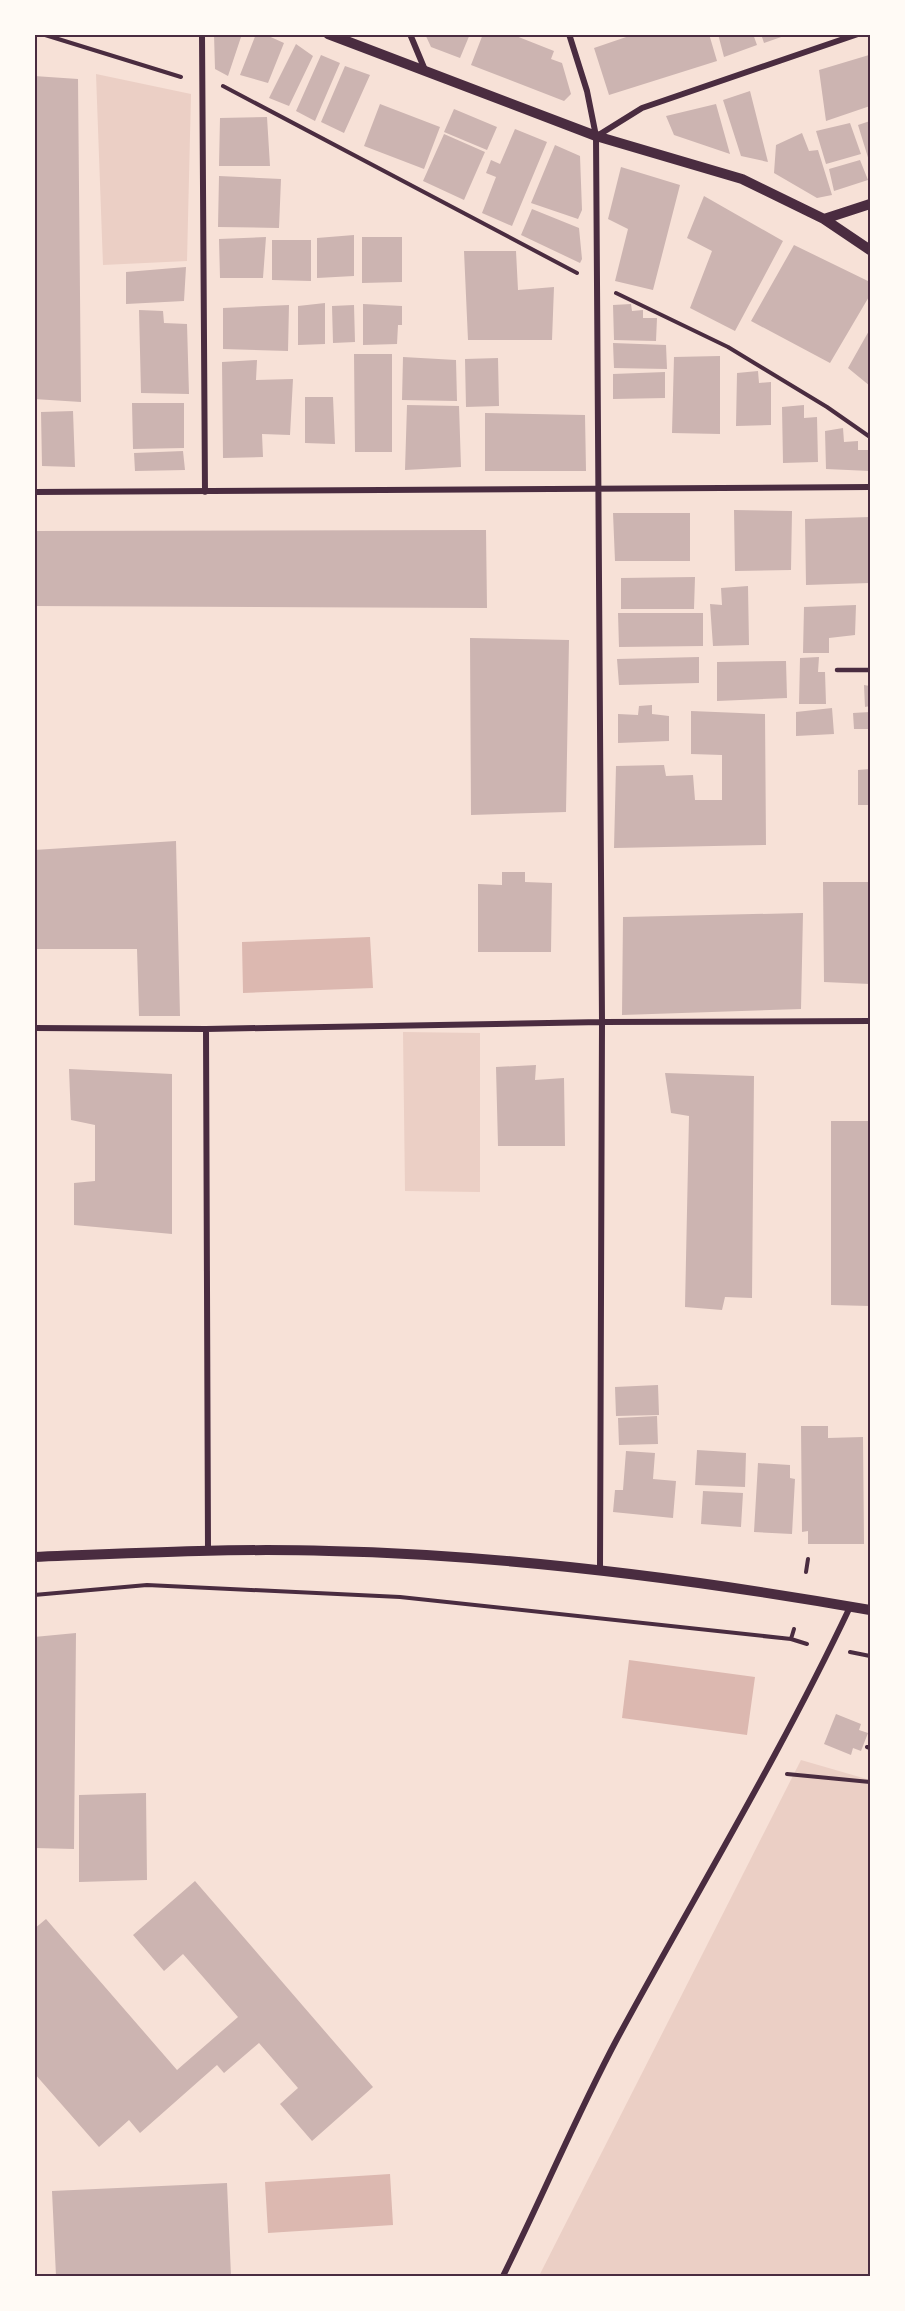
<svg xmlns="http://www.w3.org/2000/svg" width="905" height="2311" viewBox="0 0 905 2311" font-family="'PT Serif',serif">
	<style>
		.green { fill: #ebcfc5 }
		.water { fill: #dcb8b0 }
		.building { fill: #ccb4b1 }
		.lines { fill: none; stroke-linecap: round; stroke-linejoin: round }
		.path { stroke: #4a2c40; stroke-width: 4 }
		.service { stroke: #4a2c40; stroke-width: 4.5 }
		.minor { stroke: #4a2c40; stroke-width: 6 }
		.tertiary { stroke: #4a2c40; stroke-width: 10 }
		.neatline { fill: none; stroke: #4a2c40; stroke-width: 2 }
	</style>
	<rect width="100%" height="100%" fill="#f7e1d7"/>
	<!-- green -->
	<path class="green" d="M96,74L191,94L187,261L103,265Z
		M403,1032L480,1033V1192L405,1191Z
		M801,1760L870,1780V2276H539Z"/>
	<!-- water -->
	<path class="water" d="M370,937L373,988L243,993L242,942Z
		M629,1660L755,1677L747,1735L622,1718Z
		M390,2174L393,2225L268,2233L265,2182Z"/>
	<!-- building -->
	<path class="building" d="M214,34H242L228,76L215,69Z
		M256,34H264L284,43L268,83L240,75Z
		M425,34H470L460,58L431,47Z
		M483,34H511L554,51L551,59L562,63L571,94L564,101L471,65Z
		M635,34H709L717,61L609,95L594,48Z
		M718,34H753L757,45L724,57Z
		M761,34H787V35L764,43Z
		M296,44L313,56L289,106L269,98Z
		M321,55L340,63L315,121L296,111Z
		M869,55L870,62V106L826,121L819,70Z
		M345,66L370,75L344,133L321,122Z
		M34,76L78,79L81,402L34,399Z
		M750,91L768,162L741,156L723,100Z
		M380,104L440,127L424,169L364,146Z
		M716,104L730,154L674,135L666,116Z
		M454,109L497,127L487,150L444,132Z
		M267,117L270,166H219L220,118Z
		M870,121V164L858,125Z
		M850,123L861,154L826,164L816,131Z
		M515,129L547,142L512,226L482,213L496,177L486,173L491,160L500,164Z
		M802,133L809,151L818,150L832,195L817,198L774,173L776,145Z
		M444,134L485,152L464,200L423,181Z
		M555,145L580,156L582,210L578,219L531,203Z
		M860,160L868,180L834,191L829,169Z
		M621,167L680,185L653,290L615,281L628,229L608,219Z
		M219,176L281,179L279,228L218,227Z
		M704,196L783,241L735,331L690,308L712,251L687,238Z
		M532,209L579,228L582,259L580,263L521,235Z
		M354,235V276L317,278V238Z
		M266,237L263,278H220L219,239Z
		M362,237H402V282L362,283Z
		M272,240H311V281L272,280Z
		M794,245L870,282V295L830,363L751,321Z
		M464,251H516L518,290L554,287L552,340H468Z
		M186,267L184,301L126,304V272Z
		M325,303V344L298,345V306Z
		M363,304L402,306V325H398L397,344L363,345Z
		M631,304L632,311L643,310V318H657L656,341L614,340L613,305Z
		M289,305L288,351L223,349V308Z
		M354,305L355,342L333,343L332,306Z
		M139,310L163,311L164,323L187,324L189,394L141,393Z
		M870,329V386L848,368Z
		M613,343L666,345L667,369L614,368Z
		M354,354H392V452H355Z
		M720,356V434L672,433L674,357Z
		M403,357L456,360L457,401L402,400Z
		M498,358L499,406L466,407L465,359Z
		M257,360L256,380L293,379L290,435L262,434L263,457L223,458L222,362Z
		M758,371L759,383L771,382V425L736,426L737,373Z
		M665,372V398L613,399V374Z
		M305,397H333L335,444L305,443Z
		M132,403H184V448L133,449Z
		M407,405L459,406L461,467L405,470Z
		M804,405V418L817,417L818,462L783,463L782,407Z
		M73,411L75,467L42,466L41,412Z
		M485,413L585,415L586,471H485Z
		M843,428L844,442L858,441V450H870V471L826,469L825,431Z
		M183,451L185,470L135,471L134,453Z
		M734,510L792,511L791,570L735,571Z
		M613,513H690V561H615Z
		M870,517V583L806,585L805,519Z
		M486,530L487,608L34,606V531Z
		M695,577L694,609H621V578Z
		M748,586L749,645L713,646L710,604L722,605L721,588Z
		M856,605L855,635L829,638V653H803L804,607Z
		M618,613H703V646L619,647Z
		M470,638L569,640L566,812L471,815Z
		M699,657V683L619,685L617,659Z
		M819,657L818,672H825L826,704H799L800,658Z
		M786,661L787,698L717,701V662Z
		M864,685L870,686V706L865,707Z
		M652,705V714L669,716V741L618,743V714L638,715L639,706Z
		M832,708L834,734L796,736V712Z
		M691,711L765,714L766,845L614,848L616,766L664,765L666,776L693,775L695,800H722V755L691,754Z
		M870,712V729H854L853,713Z
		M870,769V805H858V770Z
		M176,841L180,1016H139L137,949H34V850Z
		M502,872H525V882L552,883L551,952H478V884L502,885Z
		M823,882H870V984L824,982Z
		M803,913L801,1009L622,1015L623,917Z
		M536,1065L535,1080L564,1078L565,1146H498L496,1067Z
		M69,1069L172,1074V1234L74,1225V1183L95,1181V1125L71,1120Z
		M665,1073L754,1076L752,1298L725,1297L722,1310L685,1307L689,1116L671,1113Z
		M831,1121H868L870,1306L831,1305Z
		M658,1385L659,1415L616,1416L615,1387Z
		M657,1416L658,1444L619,1445L618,1418Z
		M801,1426H828V1438L863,1437L864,1544H808V1531L802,1532Z
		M697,1450L746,1453L745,1487L695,1485Z
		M626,1451L655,1453L653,1479L676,1481L673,1518L613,1512L615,1490H623Z
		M758,1463L790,1465V1478L795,1479L792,1534L754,1532Z
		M703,1491L743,1493L741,1527L701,1524Z
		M76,1633L74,1849L34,1848V1637Z
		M836,1714L861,1724L859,1730L868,1733L861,1751L853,1748L851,1755L824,1744Z
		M146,1793L147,1880L79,1882V1795Z
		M195,1881L373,2087L312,2141L280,2104L298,2088L259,2043L224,2073L217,2065L140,2133L129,2120L99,2147L34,2073V1929L46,1919L177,2070L238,2017L183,1954L164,1971L133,1935Z
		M227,2183L231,2276H56L52,2191Z"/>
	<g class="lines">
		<!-- path -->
		<path class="path" d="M42,34L181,77
			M223,86L577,273
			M616,293L728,347L827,407L870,437
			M806,1572L808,1559
			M34,1595L147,1585L400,1597L791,1639L807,1644
			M791,1639L794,1629
			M850,1652L870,1656
			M867,1747L870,1748
			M787,1774L870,1782"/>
		<!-- service -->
		<path class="service" d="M837,670H870"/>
		<!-- minor -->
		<path class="minor" d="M202,34L205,492
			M410,34L425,70
			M569,34L587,91L596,136L602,1022L600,1570
			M597,136L642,108L858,34
			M34,492L870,487
			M34,1028L206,1029L602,1022L870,1021
			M206,1029L208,1550
			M503,2276C542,2198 576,2116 617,2039C695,1895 780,1755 850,1607"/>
		<!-- tertiary -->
		<path class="tertiary" d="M328,34L596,136L742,179L824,219L870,250
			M824,219L870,204
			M34,1557C133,1553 231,1548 329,1551C509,1555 693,1579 870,1610"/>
	</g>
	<!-- border -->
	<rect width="905" height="2311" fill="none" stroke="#fffaf5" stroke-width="72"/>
	<rect x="36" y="36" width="833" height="2239" class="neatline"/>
</svg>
